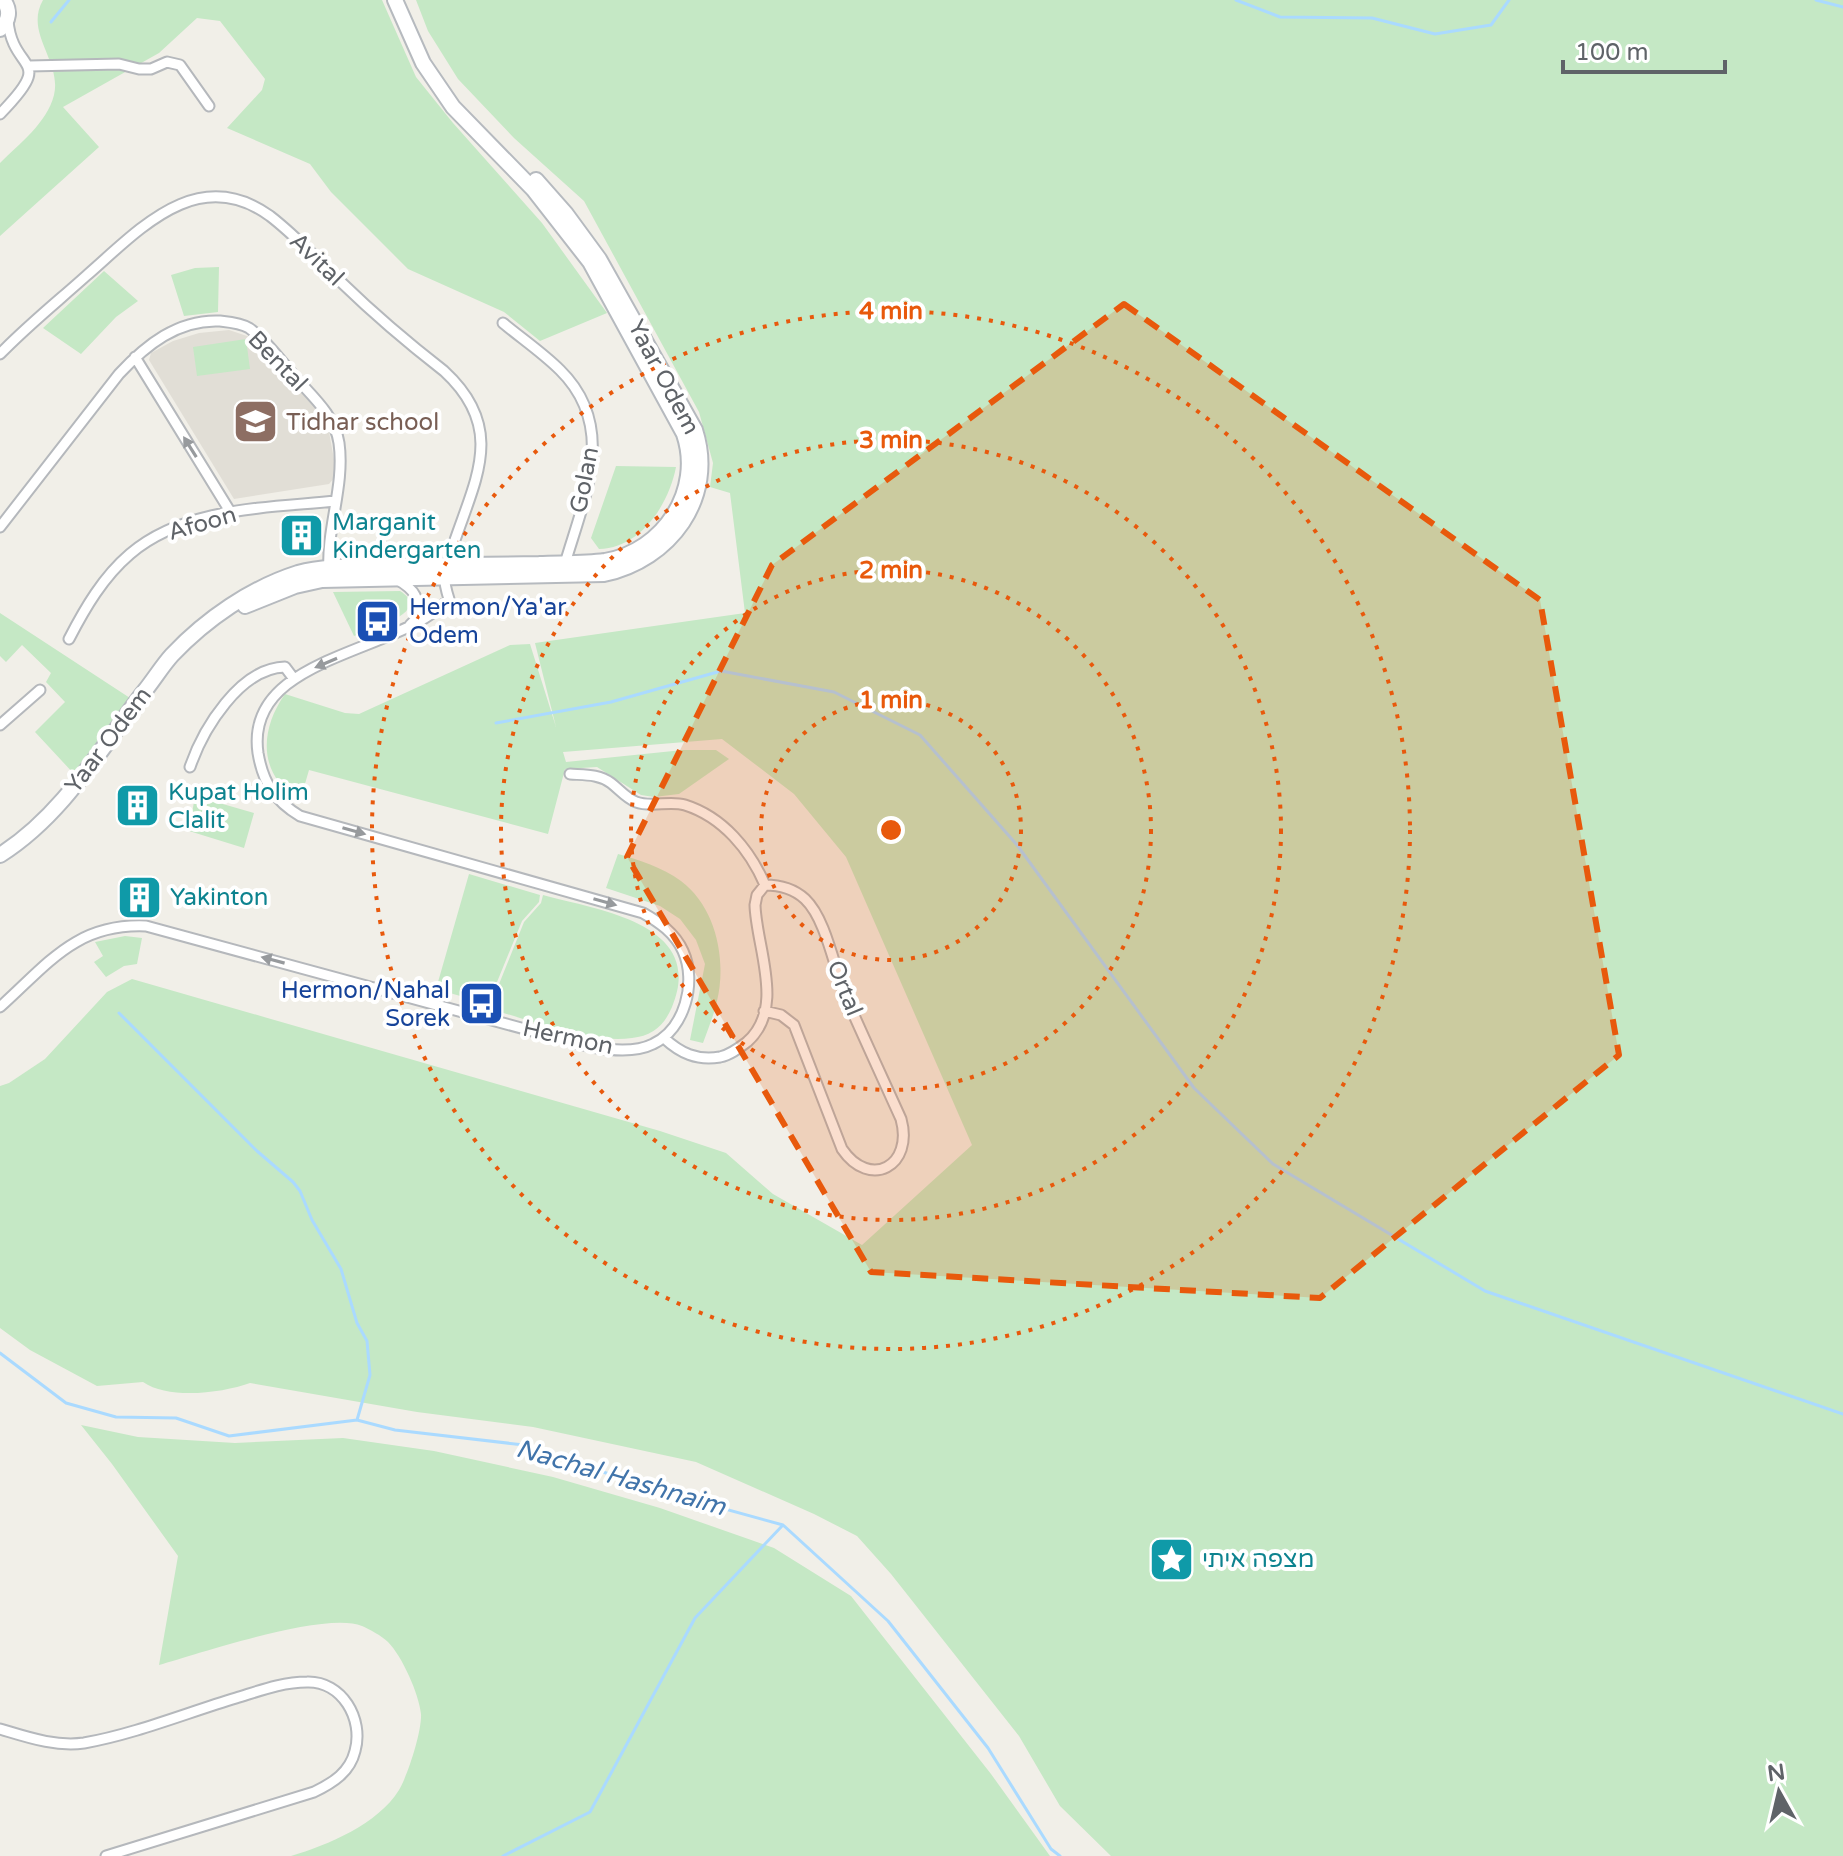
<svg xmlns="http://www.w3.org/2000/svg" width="1843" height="1856" viewBox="0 0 1843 1856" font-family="'Varela Round',Heebo,sans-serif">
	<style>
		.education { fill: #e1ded6 }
		.green { fill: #c5e8c5 }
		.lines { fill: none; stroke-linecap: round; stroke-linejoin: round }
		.stream { stroke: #aadaff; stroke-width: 3 }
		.street-casing { stroke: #b5b8bc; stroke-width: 13 }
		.secondary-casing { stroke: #b6babf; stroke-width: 18 }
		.street { stroke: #fff; stroke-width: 9 }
		.secondary { stroke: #fff; stroke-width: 14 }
		.oneway { fill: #979a9d }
		.marked { fill: #e8590c; fill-opacity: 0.2; stroke: #e8590c; stroke-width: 6; stroke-dasharray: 16 10; stroke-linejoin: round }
		.ring { fill: none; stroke: #e8590c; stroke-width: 4; stroke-dasharray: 4 8 }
		.labels { text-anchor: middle; stroke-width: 8; stroke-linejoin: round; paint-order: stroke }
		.street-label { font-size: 24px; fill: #5f6368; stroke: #fff }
		.education-label { font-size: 24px; fill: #785e54; stroke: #fff; text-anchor: start }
		.culture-label { font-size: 24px; fill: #0d838f; stroke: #fff; text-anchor: start }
		.transit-label { font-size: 24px; fill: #164399; stroke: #fff; text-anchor: start }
		.water-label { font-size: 26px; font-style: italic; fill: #4174aa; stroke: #fff }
		.centre { fill: #e8590c; stroke: #fff; stroke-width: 4 }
		.ring-label { font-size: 24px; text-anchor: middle; font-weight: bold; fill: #e8590c; stroke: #fff; stroke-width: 8; stroke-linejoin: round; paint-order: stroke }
	</style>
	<rect width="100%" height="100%" fill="#f1efe8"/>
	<!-- education -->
	<path class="education" d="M229,330L250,337L318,411L329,432L335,465V477L329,484L234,499L149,360L151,353L173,341L199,333Z"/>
	<!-- green -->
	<path class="green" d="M43,0H382L416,77L453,123L542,223L607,313L540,341L504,312L408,269L331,192L310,164L227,128L262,90L265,79L220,21L197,18L159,53L63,107L99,147L0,236V163C19,144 47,123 54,95C62,61 24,33 43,0Z
		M416,0H1843V1856H1111L1060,1806L1019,1736L891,1574L857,1536L814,1514L696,1462L533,1427L417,1412L250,1383C222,1393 169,1400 143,1382L97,1386L30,1350L0,1328V1086L9,1083L45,1059L107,992L132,979L660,1131L726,1153L773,1194L862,1245L972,1145L846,857L794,794L722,739L563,752L566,762L683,750H716L729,759L679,794L654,797L641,795L597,767L565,769L548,834L309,770L300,801C258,775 259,731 285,694L345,713L359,714L510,645L530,644L556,727L535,643L745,613L730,493L710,487L713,463L699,412L584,201L514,138L458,79L428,31Z
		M219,267L218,312L184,316L171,275L195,268Z
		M104,271L138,301L116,317L81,354L43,328Z
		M246,339L250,369L197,376L193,347Z
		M616,466L676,467C669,504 641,548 599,549L591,538Z
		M400,591C435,612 367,630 354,636L333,592Z
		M0,613L130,698L75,775L35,732L65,702L46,682L51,673L22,645L6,662L0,656Z
		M195,796L254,813L244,848L189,831Z
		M618,854C639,860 662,867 681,881C716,907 727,960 717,1001C714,1015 708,1029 703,1043L690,1040L705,964L696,940L680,919L660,906L606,888Z
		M469,874L540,895L539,902L522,921L488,1004L436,989Z
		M543,895C597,910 707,923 672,1007C664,1026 652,1036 632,1038C589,1044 532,1020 489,1009L524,922L541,903Z
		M125,936L142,938L137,964L124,966L106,977L94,962L103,956L95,942Z
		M81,1425L138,1437L235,1443L343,1438L434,1451L553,1477L660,1508L774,1548L851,1596L991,1774L1050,1856H291C328,1845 378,1824 399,1790C408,1775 422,1731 421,1714C419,1694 402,1656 388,1642C382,1636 369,1629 362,1626C325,1611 201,1653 159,1665L178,1556L112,1464Z"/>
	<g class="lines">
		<!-- stream -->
		<path class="stream" d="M1236,0L1280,17L1372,18L1435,34L1491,25L1509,0
			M1816,0L1843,7
			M51,22L69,0
			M496,723L611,702L721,671L834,692L920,735L1017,845L1194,1088L1273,1164L1485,1291L1843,1414
			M119,1013L257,1151L293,1182L300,1191L312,1220L341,1269L357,1323L367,1341L370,1375L357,1420
			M0,1353L66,1403L116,1417L176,1418L229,1436L357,1420L395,1430L524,1445L656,1490L783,1525L888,1621L988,1748L1051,1849L1060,1856
			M503,1856L590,1812L695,1618L782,1526"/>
		<defs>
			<path id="street" d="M29,66L119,64L139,69H151L167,62L180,65L209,106
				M0,114C57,56 13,74 8,21
				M503,323C521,338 543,353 560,370C619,428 583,500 564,567
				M0,354C27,326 57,302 86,276C138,231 197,163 270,216C296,236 319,261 342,283C375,315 408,343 444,371C505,427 477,476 455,540C446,566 440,572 449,599C400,654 244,655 258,753C263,783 275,801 300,816L643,913C659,922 675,933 683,951C697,982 685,1029 653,1044C635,1053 610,1050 591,1047L146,926C76,923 48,964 0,1007
				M135,357L231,513
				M0,527L119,374C146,345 178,319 220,321C229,322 241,323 249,328C267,341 281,361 296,378C313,397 335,416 339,443C345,486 326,529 329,572
				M398,580C415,590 420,598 417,618L410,625
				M69,639C85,608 103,577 130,554C185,507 268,508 336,501
				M0,725L40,690
				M190,767C203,729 240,668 285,667L294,679
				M570,774C585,775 599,774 611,783C620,790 626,798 636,802C652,808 669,800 685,805C723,817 750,850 765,885
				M764,1011L781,1015L794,1025L842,1149C870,1190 914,1166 901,1119C882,1077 863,1036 845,995C834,967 826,919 805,899C793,888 780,885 765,885
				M664,1038C680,1053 697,1061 720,1057C730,1055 739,1048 747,1042C786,1008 756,947 755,905L757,895L765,885
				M0,1729C27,1737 55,1747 84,1743C135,1734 186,1713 236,1698C259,1691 282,1682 307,1682C342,1681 364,1719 355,1751C350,1772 333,1783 314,1792L106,1856"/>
			<path id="secondary" d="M0,29C9,21 11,10 3,0
				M245,606L295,586L322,580L604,574C670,560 717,498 695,430L599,259L566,214L536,180
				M0,855C63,815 99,751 143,693C153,681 162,666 172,655C206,619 251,588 298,573C327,565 358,567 388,566C438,565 489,565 539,564C561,563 584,564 605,561C664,551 703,490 684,434L590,262L533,189L453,107L423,63L395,0"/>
		</defs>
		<!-- street casing -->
		<use href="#street" class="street-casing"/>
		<!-- secondary casing -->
		<use href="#secondary" class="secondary-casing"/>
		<!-- street -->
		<use href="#street" class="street"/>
		<!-- secondary -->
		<use href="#secondary" class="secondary"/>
	</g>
	<!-- one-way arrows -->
	<defs><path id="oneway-solid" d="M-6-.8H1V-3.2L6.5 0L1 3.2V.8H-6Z" transform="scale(2)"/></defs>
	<g class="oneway">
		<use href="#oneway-solid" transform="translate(190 447) rotate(-122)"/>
		<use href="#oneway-solid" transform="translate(326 663) rotate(157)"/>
		<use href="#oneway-solid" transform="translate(354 831) rotate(16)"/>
		<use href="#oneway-solid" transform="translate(605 902) rotate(16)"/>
		<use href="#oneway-solid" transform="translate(273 960) rotate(-165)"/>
	</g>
	<!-- marked area -->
	<path class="marked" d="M1124,304L1540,600L1619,1055L1320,1298L871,1272L627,857L772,565Z"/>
	<!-- distance rings -->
	<g class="ring">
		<circle cx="891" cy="830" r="130"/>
		<circle cx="891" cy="830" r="260"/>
		<circle cx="891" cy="830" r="390"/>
		<circle cx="891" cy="830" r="519"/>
	</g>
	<!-- icons -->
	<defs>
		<symbol id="school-square" viewBox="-11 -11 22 22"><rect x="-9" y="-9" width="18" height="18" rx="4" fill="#8d6e63" stroke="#fff"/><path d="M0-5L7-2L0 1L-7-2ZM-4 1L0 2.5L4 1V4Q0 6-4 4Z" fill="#fff"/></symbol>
		<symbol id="building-square" viewBox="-11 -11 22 22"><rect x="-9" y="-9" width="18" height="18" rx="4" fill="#0f9aa8" stroke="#fff"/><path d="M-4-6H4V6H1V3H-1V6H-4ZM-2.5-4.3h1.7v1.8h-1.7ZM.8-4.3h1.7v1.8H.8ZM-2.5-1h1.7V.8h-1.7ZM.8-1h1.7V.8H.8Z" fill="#fff"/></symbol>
		<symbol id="bus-square" viewBox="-11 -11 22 22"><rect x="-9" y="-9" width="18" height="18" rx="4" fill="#1a4fb4" stroke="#fff"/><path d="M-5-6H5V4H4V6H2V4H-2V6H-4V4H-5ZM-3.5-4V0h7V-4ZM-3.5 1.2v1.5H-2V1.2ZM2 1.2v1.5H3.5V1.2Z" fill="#fff"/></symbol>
		<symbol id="sight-square" viewBox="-11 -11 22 22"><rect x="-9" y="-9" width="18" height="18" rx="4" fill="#0f9aa8" stroke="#fff"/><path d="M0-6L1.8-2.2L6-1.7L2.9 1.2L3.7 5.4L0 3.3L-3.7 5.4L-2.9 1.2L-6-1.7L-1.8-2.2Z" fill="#fff"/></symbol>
	</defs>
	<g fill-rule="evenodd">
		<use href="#school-square" x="230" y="396" width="51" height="51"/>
		<use href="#building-square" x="276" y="510" width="51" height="51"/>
		<use href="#bus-square" x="352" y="596" width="51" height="51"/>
		<use href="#building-square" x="112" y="780" width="51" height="51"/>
		<use href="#building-square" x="114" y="872" width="51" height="51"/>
		<use href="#bus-square" x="456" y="978" width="51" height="51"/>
		<use href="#sight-square" x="1146" y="1534" width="51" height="51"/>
	</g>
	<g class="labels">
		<!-- street labels -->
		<g class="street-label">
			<text transform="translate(317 259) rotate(44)" y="8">Avital</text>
			<text transform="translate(278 361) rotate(46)" y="8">Bental</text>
			<text transform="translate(664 377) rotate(62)" y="8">Yaar Odem</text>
			<text transform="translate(584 480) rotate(-79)" y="8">Golan</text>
			<text transform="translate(202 523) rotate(-16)" y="8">Afoon</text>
			<text transform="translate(108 740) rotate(-53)" y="8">Yaar Odem</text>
			<text transform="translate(845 988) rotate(68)" y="8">Ortal</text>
			<text transform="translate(568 1037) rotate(12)" y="8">Hermon</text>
		</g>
		<!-- education labels -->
		<g class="education-label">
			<text x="286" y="430">Tidhar school</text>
		</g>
		<!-- culture labels -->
		<g class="culture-label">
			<text x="332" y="530">Marganit<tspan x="332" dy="28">Kindergarten</tspan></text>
			<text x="168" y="800">Kupat Holim<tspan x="168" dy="28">Clalit</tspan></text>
			<text x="170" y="905">Yakinton</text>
			<text x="1202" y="1567">מצפה איתי</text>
		</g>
		<!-- transit labels -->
		<g class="transit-label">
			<text x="409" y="615">Hermon/Ya'ar<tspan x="409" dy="28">Odem</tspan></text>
			<text x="450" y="998" text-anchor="end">Hermon/Nahal<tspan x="450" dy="28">Sorek</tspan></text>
		</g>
		<!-- water labels -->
		<g class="water-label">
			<text transform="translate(621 1477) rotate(16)" y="9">Nachal Hashnaim</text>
		</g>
	</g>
	<circle cx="891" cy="830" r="12" class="centre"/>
	<g class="ring-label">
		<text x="891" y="319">4 min</text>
		<text x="891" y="448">3 min</text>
		<text x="891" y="578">2 min</text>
		<text x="891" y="708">1 min</text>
	</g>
	<!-- north arrow -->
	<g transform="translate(1779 1792) rotate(352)" stroke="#ffffff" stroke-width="6" paint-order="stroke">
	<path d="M0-6L14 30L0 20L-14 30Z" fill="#5f6368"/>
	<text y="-12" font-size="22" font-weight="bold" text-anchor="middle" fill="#5f6368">N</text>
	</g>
	<!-- scale -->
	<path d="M1563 60v12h162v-12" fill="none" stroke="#5f6368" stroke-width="4"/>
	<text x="1575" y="60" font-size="24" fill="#5f6368" stroke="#ffffff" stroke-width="6" paint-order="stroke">100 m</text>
</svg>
